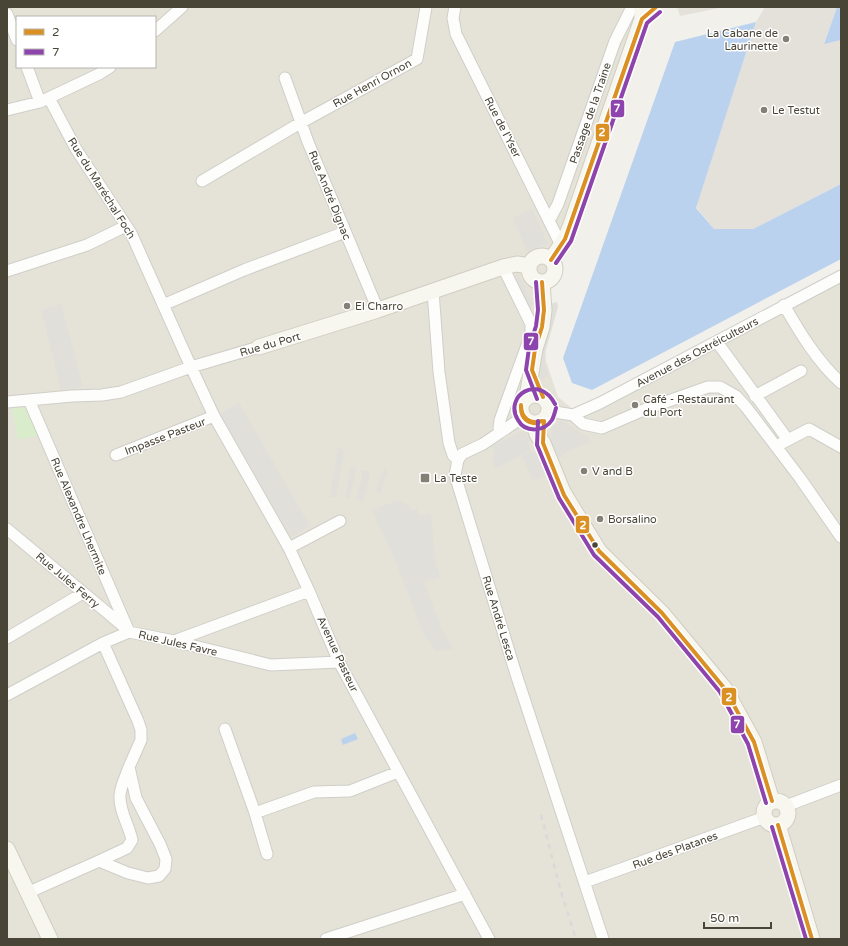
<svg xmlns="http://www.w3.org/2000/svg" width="848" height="946" viewBox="0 0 848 946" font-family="'Varela Round',sans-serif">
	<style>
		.residential { fill: #e5e3d8; fill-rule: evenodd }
		.industrial { fill: #e4e1db }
		.green { fill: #d9eccb }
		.parking { fill: #e0dfda }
		.water { fill: #bbd2ef }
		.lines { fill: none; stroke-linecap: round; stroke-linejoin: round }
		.street-casing { stroke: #cfcec8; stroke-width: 13 }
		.secondary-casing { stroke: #d0cec2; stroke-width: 17 }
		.street { stroke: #fdfdfc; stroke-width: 11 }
		.secondary { stroke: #f7f6ef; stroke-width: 15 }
		.rail { stroke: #d9d9d8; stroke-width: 2.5; stroke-dasharray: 5 5; stroke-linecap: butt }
		.bus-1-casing { stroke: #fff; stroke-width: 7 }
		.bus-2-casing { stroke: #fff; stroke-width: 7 }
		.bus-1 { stroke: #da9022; stroke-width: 4 }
		.bus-2 { stroke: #8e44ad; stroke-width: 4 }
		.poi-dot { fill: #838075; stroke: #fff; stroke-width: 1.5 }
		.bus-dot { fill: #484436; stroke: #fff; stroke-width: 1.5 }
		.labels { text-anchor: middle; stroke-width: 3; stroke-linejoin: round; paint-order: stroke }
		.poi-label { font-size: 11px; fill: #484436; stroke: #fff; text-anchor: start }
		.street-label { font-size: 11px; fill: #484436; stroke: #fff }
		.line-badge { stroke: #fff; stroke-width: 1.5 }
		.badge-label { font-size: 11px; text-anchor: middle; font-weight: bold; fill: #fff }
	</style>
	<rect width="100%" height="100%" fill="#f1f0eb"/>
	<!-- residential -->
	<path class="residential" d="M7,7H650L543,297L546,361L558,397L579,414L841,274V939H7ZM17,17H155V67H17Z"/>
	<!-- industrial -->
	<path class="industrial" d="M677,7H724L680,16Z
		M765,7H837L824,43L841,40V184L753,229H714L696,207L756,22Z"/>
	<!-- green -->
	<path class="green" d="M29,407L40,436L18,439L12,408Z"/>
	<!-- parking -->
	<path class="parking" d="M532,209L548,244L527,251L513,218Z
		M518,273L533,304L529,310L513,279Z
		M557,302L558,307L545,353L544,361L549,376L539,380L538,376L550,304Z
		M61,304L83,387L61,390L41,310Z
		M239,403L310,526L291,537L220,414Z
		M562,420L589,438V443L567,451L559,458L553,448L551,438V430L556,424Z
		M523,431L526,433L529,439L528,443L531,450L495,469L492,462L495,452L492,446Z
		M338,447L344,450L336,497H330Z
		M530,452L538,454L545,475L533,481L522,456Z
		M351,467L356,468L350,498L345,497Z
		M384,468L387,473L380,494L376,489Z
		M362,471H370L369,480L363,501L356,500L362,476Z
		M398,500L409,505L410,510L417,509L419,515L431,514L435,559L440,577L424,582L443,632L454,649L436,651L422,631L396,562L372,510Z"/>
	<!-- water -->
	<path class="water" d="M837,7H841V40L824,44Z
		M756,22L696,208L714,229H753L841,184V259L592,390L572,383L563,358L675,42Z
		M355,733L358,739L343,745L341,739Z"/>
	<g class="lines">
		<defs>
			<path id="street" d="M455,7L453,18L456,34L561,245
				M7,14L17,40
				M155,31L182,7
				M27,67L40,102
				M285,78L308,142L378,310
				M49,98L76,149L131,233L191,367L214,416L289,548L309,591L339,662L489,939
				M7,110L40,102L99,74L110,67
				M202,181L302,122L417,59L426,7
				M549,221L558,204L615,41L632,7
				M7,271L87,245L126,226
				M433,291L439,372L449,443L453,455L458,460L455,475L516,674L603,939
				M163,305L244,270L345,232
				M784,305C800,333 817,361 841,383
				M717,342L788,440
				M755,396L801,371
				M29,400L129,632
				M7,402L72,396L102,395L121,392L191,367L259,347
				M549,411L573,415L600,403L841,276
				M573,415L583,424L602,428L646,409L708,387H720L736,396L746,407L800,478L841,537
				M501,432L499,428L500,420L531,334V324L503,267
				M782,443L809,429L841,447
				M116,455L214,416
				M458,460L462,454L483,444L523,417
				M7,529L128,630
				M289,548L340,521
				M7,638L83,593
				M174,641L309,591
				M7,695L103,643L129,632L174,641L271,665L339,662
				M225,729L255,813L267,854
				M786,806L841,785
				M255,813L314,792L350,791L398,772
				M99,861L127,848L132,840C129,825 119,811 120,795C121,785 126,776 129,767
				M585,882L765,817
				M27,893L99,861L128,873L148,878L159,876L165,869L166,859L160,844L136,798L129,767L141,740V730L138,721L103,643
				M326,939L465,894"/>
			<path id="secondary" d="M529 269a13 13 0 1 1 26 0a13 13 0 1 1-26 0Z
				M551,260L565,239L570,227L642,19V7
				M259,347L378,310L503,267L517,264L529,266
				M521 409a14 14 0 1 1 28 0a14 14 0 1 1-28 0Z
				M527,397L535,349L542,327L544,310L542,282
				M533,423L537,434L543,443L563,492L599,551L662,613L725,689L754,742L772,801
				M764 813a12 12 0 1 1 24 0a12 12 0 1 1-24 0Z
				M778,825L812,939
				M7,849L50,939"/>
		</defs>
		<!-- street casing -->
		<use href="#street" class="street-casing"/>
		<!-- secondary casing -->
		<use href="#secondary" class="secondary-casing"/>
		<!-- street -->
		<use href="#street" class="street"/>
		<!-- secondary -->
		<use href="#secondary" class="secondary"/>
		<!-- rail -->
		<path class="rail" d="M541,815L561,892L576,939"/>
		<defs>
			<path id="bus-1" d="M551,260L565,239L642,19L656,7
				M542,282L544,310L542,327L535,349L532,370L543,397
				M521,405C521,418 530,425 542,421
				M521,405C520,419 530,427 542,421
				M544,421L543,443L564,495L599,551L662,613L725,689L754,742L772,801
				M778,825L812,939"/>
			<path id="bus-2" d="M556,263L571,241L647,23L660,12
				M536,282L538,310L536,326L529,348L526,370L537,399
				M555,404C539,373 503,396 518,420C525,433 544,432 552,420C554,416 555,412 556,408
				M538,421L537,445L559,498L594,555L658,617L720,692L748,744L766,803
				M772,827L806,939"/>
		</defs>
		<!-- bus-1 casing -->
		<use href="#bus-1" class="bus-1-casing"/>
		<!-- bus-2 casing -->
		<use href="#bus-2" class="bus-2-casing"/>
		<!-- bus-1 -->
		<use href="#bus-1" class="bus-1"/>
		<!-- bus-2 -->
		<use href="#bus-2" class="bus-2"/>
	</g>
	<!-- markers -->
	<g class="poi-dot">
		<circle cx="786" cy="39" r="4"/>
		<circle cx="764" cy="110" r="4"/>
		<circle cx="347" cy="306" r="4"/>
		<circle cx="635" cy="405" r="4"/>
		<circle cx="584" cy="471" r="4"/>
		<rect x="420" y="473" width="10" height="10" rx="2"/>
		<circle cx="600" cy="519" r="4"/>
	</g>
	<circle class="bus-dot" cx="595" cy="545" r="3.5"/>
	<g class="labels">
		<!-- poi labels -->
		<g class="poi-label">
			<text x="778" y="37" text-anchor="end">La Cabane de<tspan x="778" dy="13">Laurinette</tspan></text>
			<text x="772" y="114">Le Testut</text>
			<text x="355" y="310">El Charro</text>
			<text x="643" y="403">Café - Restaurant<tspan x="643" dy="13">du Port</tspan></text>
			<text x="592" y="475">V and B</text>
			<text x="434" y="482">La Teste</text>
			<text x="608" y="523">Borsalino</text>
		</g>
		<!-- street labels -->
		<g class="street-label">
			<text transform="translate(372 83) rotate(-29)" y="4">Rue Henri Ornon</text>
			<text transform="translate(590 113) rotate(-71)" y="4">Passage de la Traine</text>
			<text transform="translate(503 127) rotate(63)" y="4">Rue de l'Yser</text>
			<text transform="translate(102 188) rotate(58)" y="4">Rue du Maréchal Foch</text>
			<text transform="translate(330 195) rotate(68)" y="4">Rue André Dignac</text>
			<text transform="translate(270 344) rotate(-16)" y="4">Rue du Port</text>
			<text transform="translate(697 352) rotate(-28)" y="4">Avenue des Ostréiculteurs</text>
			<text transform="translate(165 436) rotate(-21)" y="4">Impasse Pasteur</text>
			<text transform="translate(79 516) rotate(67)" y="4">Rue Alexandre Lhermite</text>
			<text transform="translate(68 580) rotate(40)" y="4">Rue Jules Ferry</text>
			<text transform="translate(499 618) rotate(73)" y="4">Rue André Lesca</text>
			<text transform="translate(178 643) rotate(13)" y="4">Rue Jules Favre</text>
			<text transform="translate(338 654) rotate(65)" y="4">Avenue Pasteur</text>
			<text transform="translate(675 850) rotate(-20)" y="4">Rue des Platanes</text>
		</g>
	</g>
	<g class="line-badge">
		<rect x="610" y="99" width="15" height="19" rx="4" fill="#8e44ad"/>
		<rect x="595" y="123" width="15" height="19" rx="4" fill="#da9022"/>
		<rect x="523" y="332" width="16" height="19" rx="4" fill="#8e44ad"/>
		<rect x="575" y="515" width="15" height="19" rx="4" fill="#da9022"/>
		<rect x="721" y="687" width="16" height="19" rx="4" fill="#da9022"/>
		<rect x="730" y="715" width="15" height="19" rx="4" fill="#8e44ad"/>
	</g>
	<g class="badge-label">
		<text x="617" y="112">7</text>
		<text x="602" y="136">2</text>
		<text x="531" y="345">7</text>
		<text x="583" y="529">2</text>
		<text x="729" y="701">2</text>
		<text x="737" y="728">7</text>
	</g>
	<!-- border -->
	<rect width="848" height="946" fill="none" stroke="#484436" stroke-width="16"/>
	<!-- legend -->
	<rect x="16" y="16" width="140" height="52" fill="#ffffff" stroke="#b6b4af"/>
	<rect x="24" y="29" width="20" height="6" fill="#da9022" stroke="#b6b4af"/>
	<text x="52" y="36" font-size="12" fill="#484436">2</text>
	<rect x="24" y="49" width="20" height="6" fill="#8e44ad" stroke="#b6b4af"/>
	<text x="52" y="56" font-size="12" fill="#484436">7</text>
	<!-- scale -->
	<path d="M704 922v6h67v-6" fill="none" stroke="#484436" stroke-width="2"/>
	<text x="710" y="922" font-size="12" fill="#484436" stroke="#ffffff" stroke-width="3" paint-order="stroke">50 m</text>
</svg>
